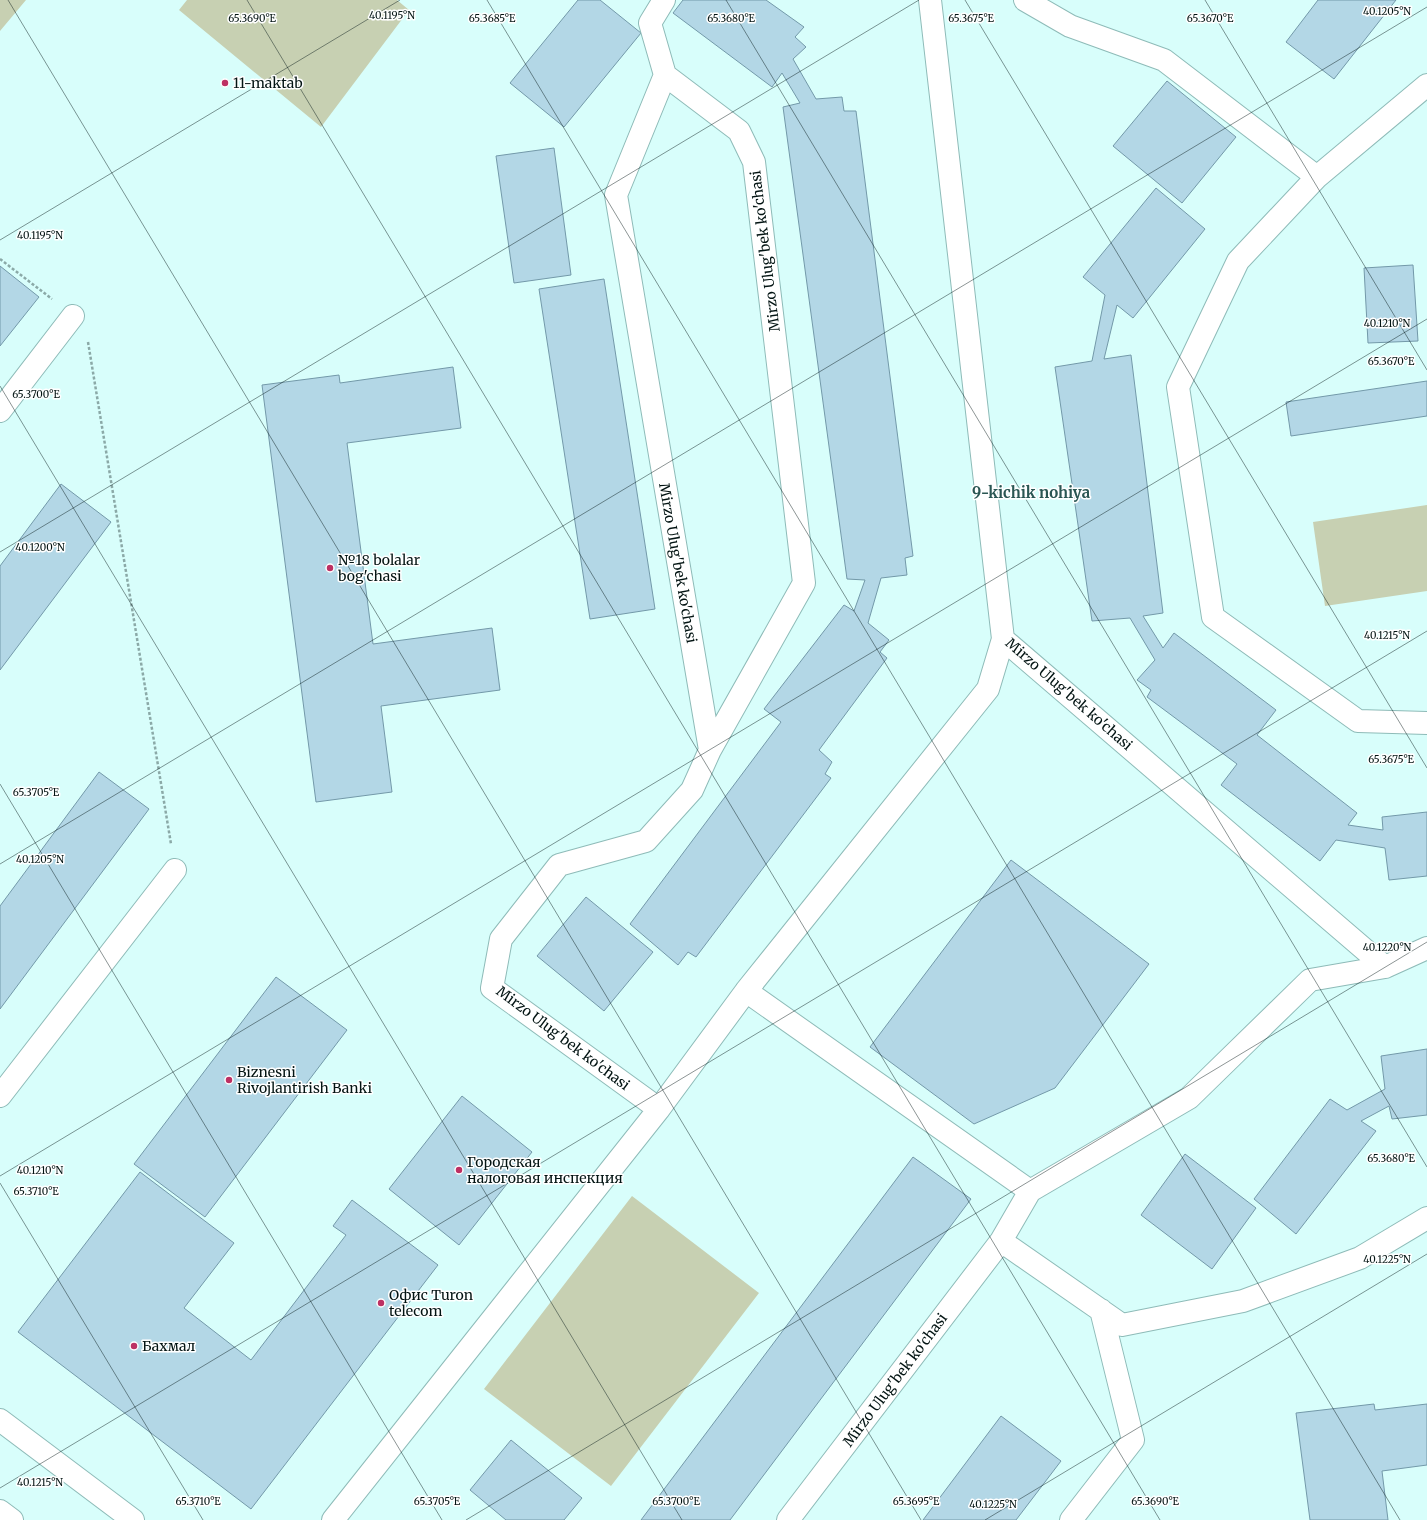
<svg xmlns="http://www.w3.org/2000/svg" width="1427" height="1520" viewBox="0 0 1427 1520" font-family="Merriweather,serif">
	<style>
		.green { fill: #c7d0b2 }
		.building { fill: #b3d7e6; stroke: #7399a9 }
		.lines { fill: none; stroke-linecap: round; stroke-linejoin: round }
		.minor-casing { stroke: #8ebbb8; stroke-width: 24 }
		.major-casing { stroke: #8ebbb8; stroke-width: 24 }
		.path { stroke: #8ba9a7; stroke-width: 2.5; stroke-dasharray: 3 2; stroke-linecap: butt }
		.minor { stroke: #fff; stroke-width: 22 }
		.major { stroke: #fff; stroke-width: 22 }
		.ticks { fill: none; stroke: #031413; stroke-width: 1; stroke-opacity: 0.45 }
		.poi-dot { fill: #bd3063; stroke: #fff; stroke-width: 1.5 }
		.labels { text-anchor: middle; stroke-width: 3; stroke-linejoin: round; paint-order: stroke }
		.poi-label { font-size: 14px; fill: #031413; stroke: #fff; text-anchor: start }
		.street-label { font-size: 14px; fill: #031413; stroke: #fff }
		.neighbourhood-label { font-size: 15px; font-weight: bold; fill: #2a5653; stroke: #fff }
		.ticks-label { font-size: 10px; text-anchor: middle; fill: #031413; stroke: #fff; stroke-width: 3; stroke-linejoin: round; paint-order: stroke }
	</style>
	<rect width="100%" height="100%" fill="#d8fefb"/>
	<!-- green -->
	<path class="green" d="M0,0H26L0,31Z
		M187,0H397L409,10L321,127L179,10Z
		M1427,505V591L1325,606L1313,522Z
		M632,1196L759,1293L611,1486L484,1389Z"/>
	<!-- building -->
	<path class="building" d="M578,0H600L641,33L564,127L510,83Z
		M683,0H766L804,27L795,37L806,47L793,59L816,99L842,97L844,111H856L913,556L905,558L907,575L881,578L868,623L889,640L880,652L887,658L819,750L832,762L825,774L831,778L696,957L688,952L678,965L630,924L781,722L764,709L844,605L854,611L865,580L847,579L783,107L800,103L782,73L772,87L673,13Z
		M1318,0H1396L1334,79L1286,42Z
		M1167,81L1236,137L1182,203L1113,146Z
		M554,148L571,275L514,283L496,156Z
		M1156,188L1205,229L1133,318L1117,305L1104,359L1131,355L1163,613L1143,616L1163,648L1174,633L1276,710L1257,735L1357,813L1348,825L1383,830L1382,817L1427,812V876L1389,880L1385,848L1336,840L1320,861L1221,785L1237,764L1147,697L1151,690L1137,680L1155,660L1130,618L1092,621L1055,367L1092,361L1105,295L1083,277Z
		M1413,265L1418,341L1368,343L1364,268Z
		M0,266L39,297L0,346Z
		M604,279L655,609L590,619L539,289Z
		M453,367L461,428L347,443L373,644L492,628L500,690L381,706L392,792L316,802L262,385L339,375L340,383Z
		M1427,381V416L1291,436L1286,402Z
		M61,484L111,522L0,670V566Z
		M99,772L149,809L0,1009V906Z
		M1011,860L1149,964L1055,1088L974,1124L870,1047Z
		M586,897L653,952L604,1011L537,956Z
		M276,977L347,1030L205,1217L134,1164Z
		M1427,1049V1115L1392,1119L1389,1106L1361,1121L1376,1131L1296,1234L1254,1199L1330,1099L1347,1110L1385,1089L1381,1056Z
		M462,1096L532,1152L459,1245L389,1189Z
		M1185,1154L1256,1208L1212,1269L1141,1215Z
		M913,1157L971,1199L730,1520H641Z
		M140,1172L234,1243L184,1308L251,1360L346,1235L333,1226L352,1200L438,1265L251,1509L18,1332Z
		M1374,1404L1375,1410L1427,1404V1465L1382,1471L1388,1520H1310L1296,1413Z
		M1001,1416L1061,1461L1016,1520H923Z
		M511,1440L582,1498L564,1520H506L470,1490Z"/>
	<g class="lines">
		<defs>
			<path id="minor" d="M664,0L650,23L665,75
				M930,0L1003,639L1385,967
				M1025,0L1070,26L1164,60L1317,177
				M1427,85L1317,177L1238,261L1178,387L1213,617L1358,721L1427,723
				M0,411L73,316
				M746,991L1030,1191L1001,1241L788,1520
				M0,1096L175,870
				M659,1109L492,988L501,939L559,865L646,841L692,790L710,750L804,583L754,162L739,131L665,75L616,195L710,750
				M1030,1191L1189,1098L1310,980L1385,967L1427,948
				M1001,1241L1122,1325L1243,1301L1360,1258L1427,1218
				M0,1420L133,1520
				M333,1520L659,1109L746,991L988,689L1003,639
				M1071,1520L1133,1440L1101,1310"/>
			<path id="major" d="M0,1511L12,1520"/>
		</defs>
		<!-- minor casing -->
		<use href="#minor" class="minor-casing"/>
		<!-- major casing -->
		<use href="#major" class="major-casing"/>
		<!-- path -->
		<path class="path" d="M0,259L52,299
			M88,342L171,844"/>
		<!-- minor -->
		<use href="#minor" class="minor"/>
		<!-- major -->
		<use href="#major" class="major"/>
	</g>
	<!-- ticks -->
	<path class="ticks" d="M8,0L921,1520M247,0L1160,1520M487,0L1400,1520M726,0L1427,1167M965,0L1427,768M1205,0L1427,370M0,240L400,0M0,386L682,1520M0,552L919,0M0,784L442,1520M0,864L1427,7M0,1176L1427,319M0,1183L203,1520M0,1488L1427,631M466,1520L1427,942M985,1520L1427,1254"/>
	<!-- markers -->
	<g class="poi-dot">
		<circle cx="225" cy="83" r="4"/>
		<circle cx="330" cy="568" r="4"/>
		<circle cx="229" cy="1080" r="4"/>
		<circle cx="459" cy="1170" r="4"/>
		<circle cx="381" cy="1303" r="4"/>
		<circle cx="134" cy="1346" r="4"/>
	</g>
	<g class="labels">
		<!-- poi labels -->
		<g class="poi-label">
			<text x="233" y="88">11-maktab</text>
			<text x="338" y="565">№18 bolalar<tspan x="338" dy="16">bog'chasi</tspan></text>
			<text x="237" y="1077">Biznesni<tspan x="237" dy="16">Rivojlantirish Banki</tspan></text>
			<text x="467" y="1167">Городская<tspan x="467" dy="16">налоговая инспекция</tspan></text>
			<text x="389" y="1300">Офис Turon<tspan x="389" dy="16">telecom</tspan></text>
			<text x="142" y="1351">Бахмал</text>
		</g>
		<!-- street labels -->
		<g class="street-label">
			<text transform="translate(765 251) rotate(-97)" y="5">Mirzo Ulug'bek ko'chasi</text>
			<text transform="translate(678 563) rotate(80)" y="5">Mirzo Ulug'bek ko'chasi</text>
			<text transform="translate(1069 694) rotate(41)" y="5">Mirzo Ulug'bek ko'chasi</text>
			<text transform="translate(563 1038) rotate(37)" y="5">Mirzo Ulug'bek ko'chasi</text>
			<text transform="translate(895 1380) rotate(-53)" y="5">Mirzo Ulug'bek ko'chasi</text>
		</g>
		<!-- neighbourhood labels -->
		<g class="neighbourhood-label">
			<text x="1031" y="498">9-kichik nohiya</text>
		</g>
	</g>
	<g class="ticks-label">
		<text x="1387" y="15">40.1205°N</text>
		<text x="392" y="19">40.1195°N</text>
		<text x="252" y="22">65.3690°E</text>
		<text x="492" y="22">65.3685°E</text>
		<text x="731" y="22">65.3680°E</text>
		<text x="971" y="22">65.3675°E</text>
		<text x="1210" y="22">65.3670°E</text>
		<text x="40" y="239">40.1195°N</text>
		<text x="1387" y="327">40.1210°N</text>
		<text x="1391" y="365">65.3670°E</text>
		<text x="36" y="398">65.3700°E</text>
		<text x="40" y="551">40.1200°N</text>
		<text x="1387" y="639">40.1215°N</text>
		<text x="1391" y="763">65.3675°E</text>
		<text x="36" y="796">65.3705°E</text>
		<text x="40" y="863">40.1205°N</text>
		<text x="1387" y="951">40.1220°N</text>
		<text x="1391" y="1162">65.3680°E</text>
		<text x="40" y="1174">40.1210°N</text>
		<text x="36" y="1195">65.3710°E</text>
		<text x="1387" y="1263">40.1225°N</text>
		<text x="40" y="1486">40.1215°N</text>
		<text x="198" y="1505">65.3710°E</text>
		<text x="437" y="1505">65.3705°E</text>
		<text x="676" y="1505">65.3700°E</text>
		<text x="916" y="1505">65.3695°E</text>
		<text x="1155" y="1505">65.3690°E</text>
		<text x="993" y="1508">40.1225°N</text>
	</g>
</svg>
